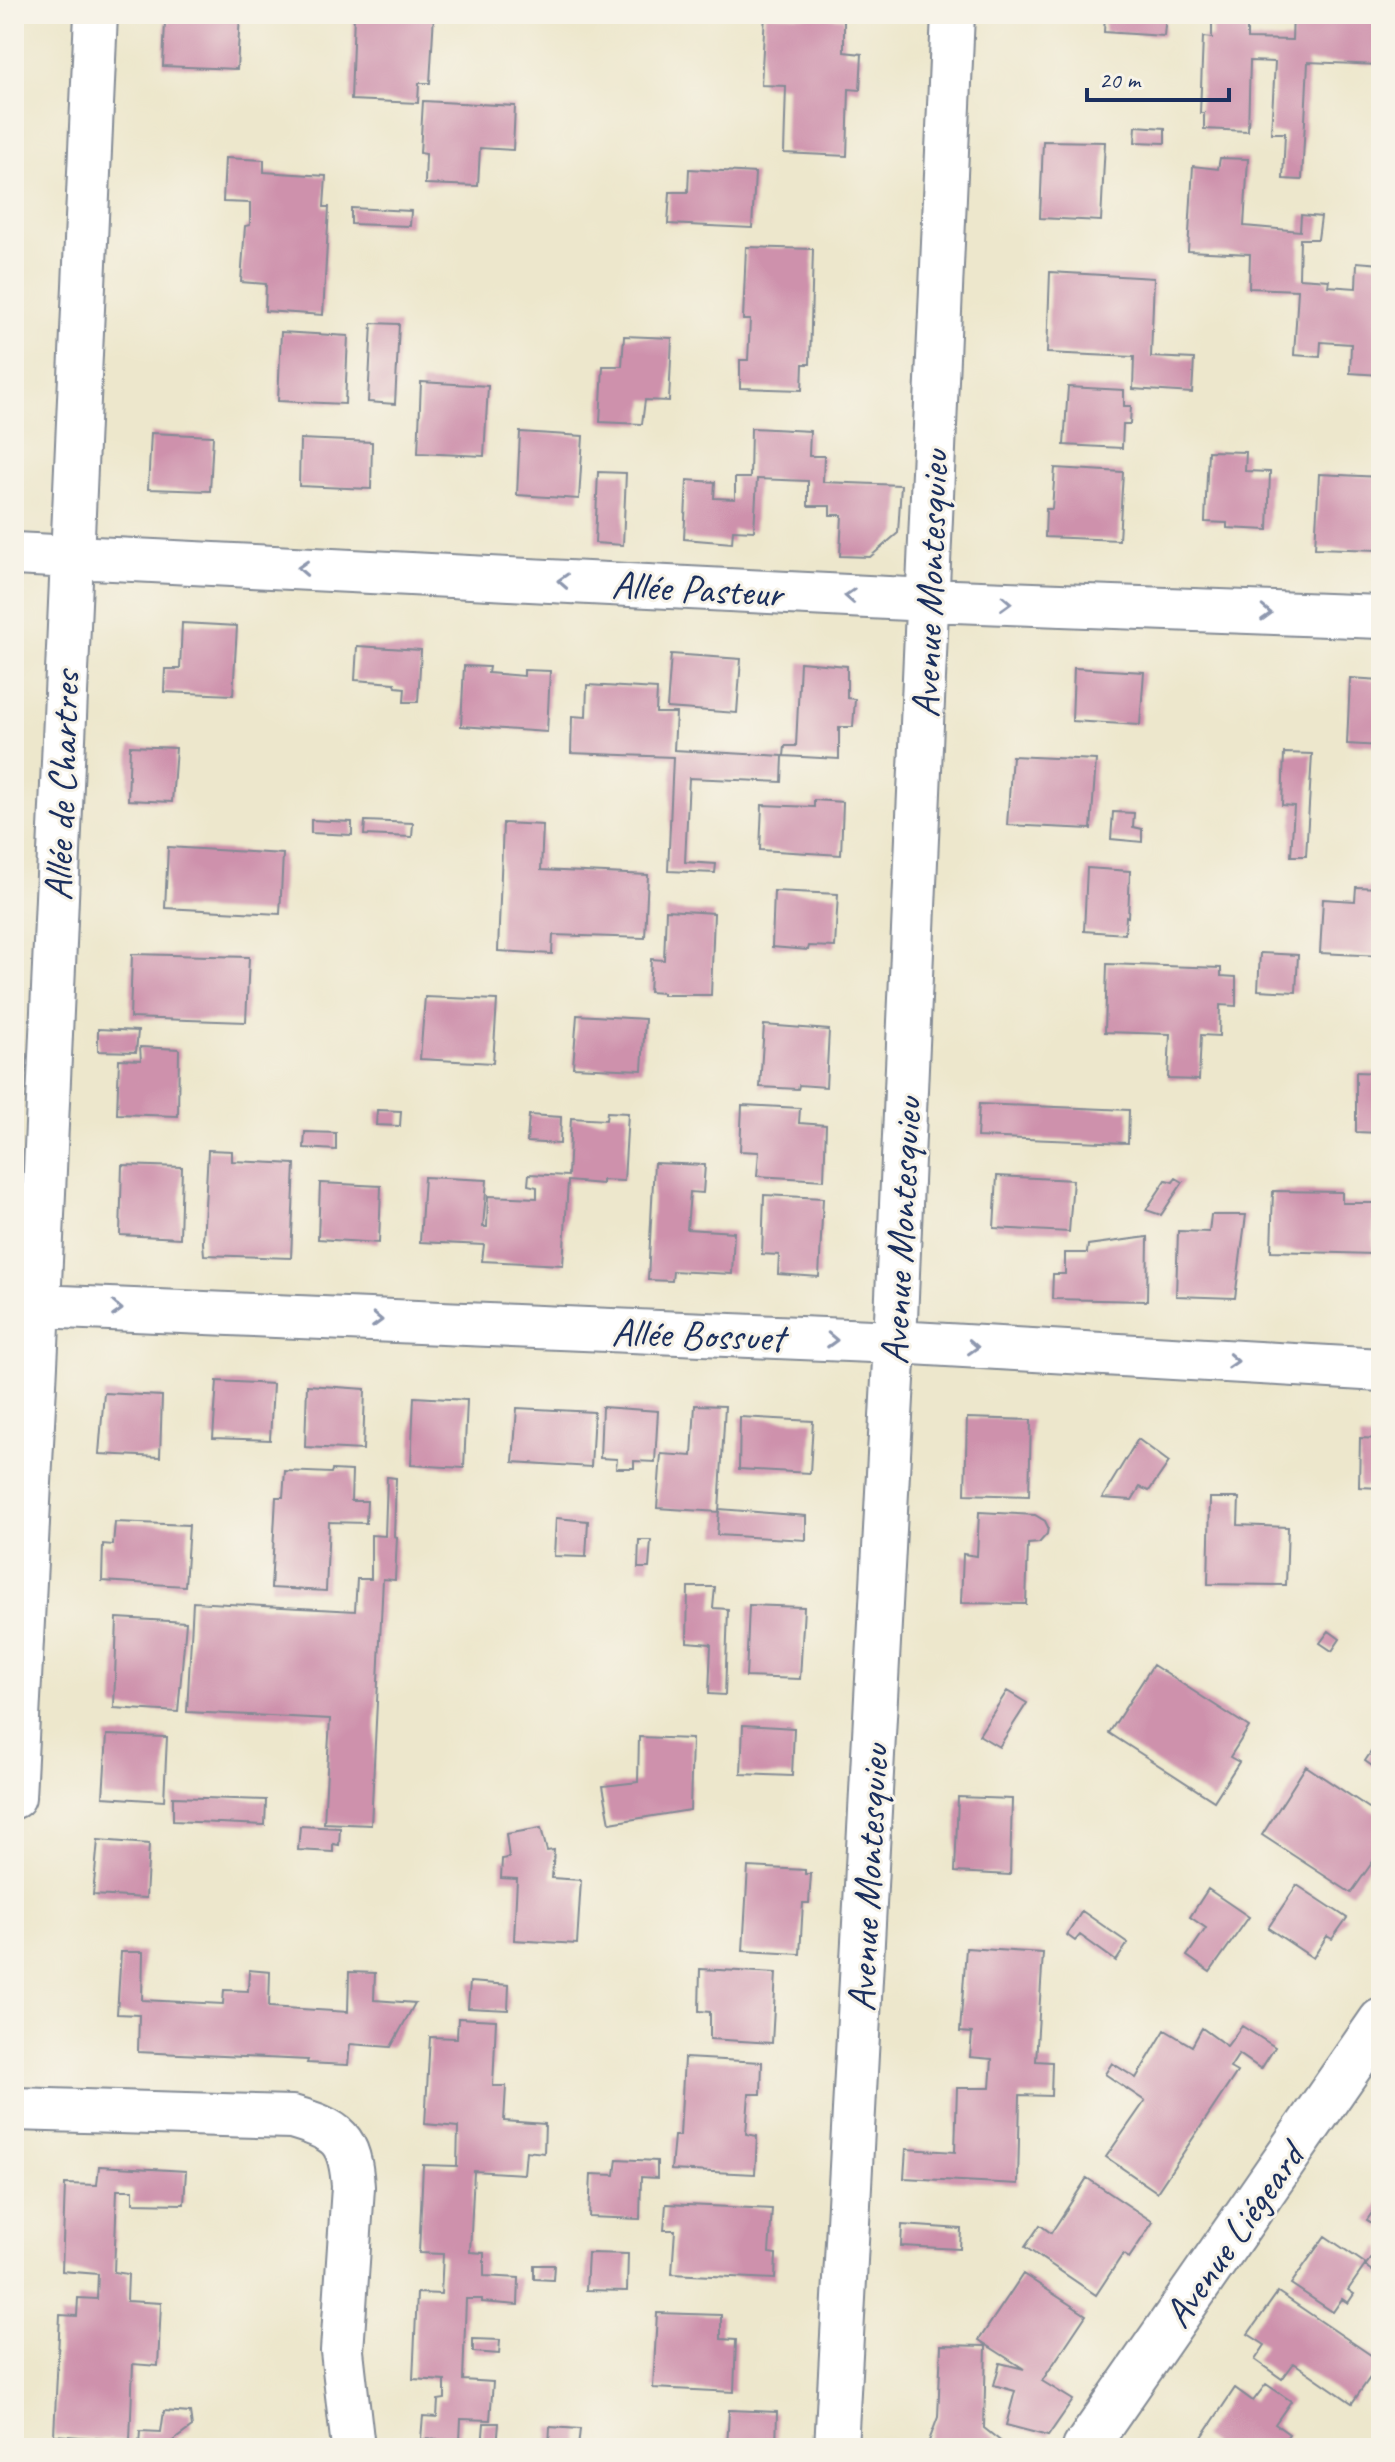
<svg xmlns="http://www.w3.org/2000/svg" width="1395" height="2462" viewBox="0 0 1395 2462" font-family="Caveat,sans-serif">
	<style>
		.building { fill: #ce91ac }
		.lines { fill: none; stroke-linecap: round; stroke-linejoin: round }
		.street-casing { stroke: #848b95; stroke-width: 46 }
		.secondary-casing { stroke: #848b95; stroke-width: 48 }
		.street { stroke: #fff; stroke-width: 42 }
		.secondary { stroke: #fff; stroke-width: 44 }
		.oneway { stroke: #8d97ae }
		.labels { text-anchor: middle; stroke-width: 6; stroke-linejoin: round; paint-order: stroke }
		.street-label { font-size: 40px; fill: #1b2f5e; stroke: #f7f3e8 }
	</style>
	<rect width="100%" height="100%" fill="#f7f3e8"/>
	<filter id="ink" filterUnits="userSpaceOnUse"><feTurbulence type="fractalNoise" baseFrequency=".0125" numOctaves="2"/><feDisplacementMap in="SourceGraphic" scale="16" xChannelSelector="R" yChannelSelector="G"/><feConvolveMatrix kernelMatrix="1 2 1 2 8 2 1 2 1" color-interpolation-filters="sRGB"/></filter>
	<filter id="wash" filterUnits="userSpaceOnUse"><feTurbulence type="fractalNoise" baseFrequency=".006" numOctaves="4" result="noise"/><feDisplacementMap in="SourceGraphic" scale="32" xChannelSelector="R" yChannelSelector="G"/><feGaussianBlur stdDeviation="1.8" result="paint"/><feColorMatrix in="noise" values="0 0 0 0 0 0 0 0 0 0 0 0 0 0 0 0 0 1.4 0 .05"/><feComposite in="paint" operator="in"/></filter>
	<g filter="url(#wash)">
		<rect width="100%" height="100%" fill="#ede7cc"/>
		<g id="blocks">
			<!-- building -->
			<path class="building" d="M170,14H240L237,69L163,66L165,22H169Z
				M354,14H434L430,83H419L418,103L351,100Z
				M765,14L844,18V52L862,54L860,90L849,89L847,156L784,153L786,86L761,85Z
				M1105,14H1166L1164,36L1104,32Z
				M1212,14L1247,15V39L1292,40L1293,14H1381L1380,65L1308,62L1302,180L1283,179L1285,133H1271L1275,62L1250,61L1248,131L1204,129V113H1200L1203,37L1212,38Z
				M14,23L22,24L19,134H14Z
				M423,101L515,106L513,150L480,148L478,186L425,184L426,154L420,153Z
				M1136,126L1165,128V143L1135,142Z
				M1043,141L1105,142L1101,221L1040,218Z
				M225,158L264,160V172L326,176L324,207H329L323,315L265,311L266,284L241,282L245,226L250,225V203L223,202Z
				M1220,158L1248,159L1244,226L1300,231L1301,215L1321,217L1318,239H1300L1299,278L1329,280L1328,286L1356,288L1357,262L1381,264V375L1350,373L1351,344L1321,342L1320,357L1294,355L1298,290L1249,288L1250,254L1188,251L1193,166L1218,169Z
				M689,169L755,173L752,228L668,224L670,192H688Z
				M351,208L411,211L410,226L351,224Z
				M746,247L813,249L810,364H803L802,390L740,388V360H748L750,320H743Z
				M1050,272L1154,278L1151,357L1194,359L1192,393L1133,389L1134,357L1047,353Z
				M372,323L399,324L395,404L368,402Z
				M281,332L348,336L345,404L278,401Z
				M624,336L672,338L669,401L645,400L642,424L600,422L603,366H622Z
				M421,382L488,386L484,456L418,453Z
				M1068,387L1124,390V406H1131L1130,424H1123L1122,448L1064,445Z
				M751,428L810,431L809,456H824L823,482L901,485L898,533L870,557L840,556L842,515H830V506H808V481L757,479L754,531L733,530L732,543L684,539L687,480L715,482L714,498L735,499V478H750Z
				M520,432L583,436L579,499L517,495Z
				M151,433L213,436L210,491L148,489Z
				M300,439L372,442L371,489L299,486Z
				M1208,451L1246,452L1245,471L1270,472L1268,530L1227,528V523L1205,522Z
				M1055,468L1123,472L1119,540L1045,537L1046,509H1052Z
				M598,472L626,473L623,545L595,543Z
				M1319,474L1381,477V550L1315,548Z
				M182,623L237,626L233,695L164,692L165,669H180Z
				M357,646L421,650L418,702H404L405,688L396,687L395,683L355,680Z
				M671,654L741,659L737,713L667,708Z
				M800,662L847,666V698L855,699L853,727H839V759L784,756L785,746H796Z
				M464,666L489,667L488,673L524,676V670L550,671L547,732L461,726Z
				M1074,668L1144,672L1140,725L1072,721Z
				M1350,678L1381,680V746L1347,744Z
				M587,685L657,689L656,713H676L674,750L783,756L782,782L689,778L685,862L716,864L715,873L668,871L673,757L571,753L572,716L586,717Z
				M130,746L176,748L172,802L128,800Z
				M1284,753L1312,754L1306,856H1291L1294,806L1282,805Z
				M1012,756L1096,760L1091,829L1007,825Z
				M814,800L843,802L841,855L760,850L762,805L814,807Z
				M1113,812L1134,813L1133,827L1142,829V842L1111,839Z
				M311,820L352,822V835L311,833Z
				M365,821L413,823L412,837L364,835Z
				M503,823L543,825L541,870L648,875L645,938L553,935L552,954L498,951Z
				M168,847L283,854L280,914L165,908Z
				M1087,868L1130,871L1128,917L1126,916L1125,934L1084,931Z
				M1356,887L1381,888V956L1320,953L1323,899L1355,901Z
				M774,891L838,894L835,947L809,946L808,950L772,947Z
				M666,910L714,913L711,995H663V993L649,992L651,959L664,960Z
				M1260,953L1298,955L1296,992L1258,990Z
				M132,954L249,957L246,1022L130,1018Z
				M1107,964L1221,968V976L1236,977V1006L1220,1005L1219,1036L1201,1035L1199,1080L1168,1079L1170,1034L1105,1032Z
				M425,997L497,1000L493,1063L420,1059Z
				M577,1015L645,1019L642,1070L573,1067Z
				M764,1025L829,1030L826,1087L799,1085L798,1089L760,1087Z
				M98,1029L138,1031L136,1052L98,1051Z
				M140,1047L179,1049L178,1116L117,1114L119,1059L141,1060Z
				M1356,1072L1381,1073V1133L1356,1132Z
				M979,1104L1129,1110L1128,1143L977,1137Z
				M742,1105L800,1108L799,1123L826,1125L824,1180L757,1176L759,1152L740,1151Z
				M377,1110L401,1111L400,1126L376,1125Z
				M607,1112L628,1113L624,1181L602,1180V1184L568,1181L563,1265L482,1261L484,1245L420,1242L424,1177L487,1180L483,1227H487L488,1196L537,1198V1187L528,1185L529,1174L568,1176L571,1118L606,1120Z
				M529,1115L561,1117L560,1144L527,1142Z
				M305,1132L336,1133V1150L304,1148Z
				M208,1150L232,1151V1161L295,1164L291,1258L204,1255L203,1243Z
				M654,1163L705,1165L703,1193L690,1192L687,1229L734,1232L732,1274L673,1271L672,1281L648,1280Z
				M122,1165L182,1167L180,1238L120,1235Z
				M997,1176L1073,1180L1069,1232L994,1228Z
				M1176,1178L1183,1182L1161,1215L1146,1210L1166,1180L1173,1182Z
				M320,1183L381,1186L379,1243L318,1239Z
				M1273,1191L1342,1192V1203H1374L1373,1254L1271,1251Z
				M764,1195L823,1198L819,1277L778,1274L779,1255L762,1254Z
				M1211,1215H1246L1235,1298L1176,1296L1178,1231L1209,1232Z
				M1148,1237L1147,1301L1052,1299L1053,1274H1065V1253H1087L1088,1245Z
				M217,1381L273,1384L270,1440L213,1438Z
				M307,1385L365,1389L363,1450L305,1447Z
				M104,1393L162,1396L160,1457L99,1454Z
				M414,1397L467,1400L464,1468L411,1465Z
				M695,1405L725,1406L719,1512L657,1508L661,1454L692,1456Z
				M602,1407L658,1411L655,1462L634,1461V1468H616L617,1459L600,1458Z
				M517,1408L594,1412L591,1467L513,1462Z
				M740,1417L813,1421L810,1473L739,1469Z
				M967,1418L1031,1420L1029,1496L965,1494Z
				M1360,1438L1381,1439V1488L1359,1487Z
				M1138,1439L1169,1462L1149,1491L1140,1487L1132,1500L1102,1498Z
				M332,1470L352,1471L351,1501H367L366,1523L329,1522L326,1591L271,1588L276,1497H283L285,1471L331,1473Z
				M387,1477L396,1478L394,1536L397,1537L395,1580L383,1579L371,1825L324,1823L330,1719L187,1712L193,1602L355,1611L357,1579H371V1535L385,1536Z
				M1210,1498H1239L1238,1525L1288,1527L1286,1585L1208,1584Z
				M719,1509L806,1516V1540L717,1535Z
				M979,1512L1035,1515L1045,1521L1048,1527L1047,1534L1039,1543L1028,1544L1026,1604L961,1603L963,1554L977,1556Z
				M556,1518L588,1521L586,1557L554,1556Z
				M115,1522L189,1525L185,1586L102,1581L103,1544L113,1545Z
				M639,1540H651L649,1568H638Z
				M688,1587H715L713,1608L728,1609L725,1695L709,1694L711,1644L687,1642Z
				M749,1605L804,1607L800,1679L746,1677Z
				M117,1618L186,1622L178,1712L114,1708Z
				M1329,1631L1340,1639L1332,1651L1320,1643Z
				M1153,1665L1249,1727L1230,1757L1239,1762L1214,1801L1109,1733Z
				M1007,1691L1027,1703L999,1747L979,1735Z
				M743,1725L794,1728L792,1776L741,1774Z
				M107,1735L167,1737L164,1801L103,1797Z
				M639,1737L692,1739L690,1810L610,1823L603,1786L638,1782Z
				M1381,1737V1772L1365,1761Z
				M1306,1766L1381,1816V1850L1351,1893L1262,1835Z
				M173,1797L266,1800L265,1825L173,1821Z
				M958,1797L1012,1799L1010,1875L955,1872Z
				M300,1826L340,1828L339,1845L333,1844V1852L298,1850Z
				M541,1828L547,1851L554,1850L552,1878L581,1880L577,1944L514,1940L517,1879L501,1878L502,1859L509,1858L506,1834Z
				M98,1840L149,1844L146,1898L93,1895Z
				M748,1867L805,1870V1874H811L809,1903H803L800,1954L743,1951Z
				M1297,1885L1347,1918L1332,1939L1327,1936L1313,1958L1268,1928Z
				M1208,1889L1249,1917L1210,1972L1187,1956L1206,1928L1190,1917Z
				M1082,1911L1128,1943L1116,1961L1080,1935L1075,1941L1067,1935Z
				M966,1948L1043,1953L1036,2061L1052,2062L1051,2096L1020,2095L1018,2184L904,2178L906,2149L955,2152L957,2088H990L992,2059L970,2057L972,2033L960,2032Z
				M121,1952H143L142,2000L223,2004L224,1990L248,1991L249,1970L270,1972L269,2007L348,2012L349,1972L375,1973L374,2000L415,2003L391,2047L350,2044L348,2065L307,2063L308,2060L138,2052L139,2015L117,2014Z
				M700,1969L776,1973L772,2043L710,2039V2012L699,2011Z
				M470,1982L509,1985L508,2010L468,2008Z
				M458,2018L496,2020L493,2086H506L504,2121L545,2124L544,2153L526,2151L524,2174L474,2171L470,2252L484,2253V2276L519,2278L518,2305L482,2302V2299H466L463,2380L493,2382L490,2420L461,2419L460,2441L421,2439L423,2416L437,2417L438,2400L445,2399V2381L413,2379L417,2293L441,2294L443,2254L419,2253L423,2165L457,2166L458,2127L425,2124L430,2037L457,2038Z
				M1242,2026L1275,2047L1261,2069L1239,2054L1230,2068L1237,2072L1157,2192L1106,2157L1145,2101L1105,2074L1112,2063L1136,2078L1165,2030L1192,2046L1202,2028L1227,2046Z
				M684,2058L762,2062L761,2094H749L746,2134L757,2136L755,2174L671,2170L674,2136H680Z
				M617,2159L657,2161V2178L641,2177L640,2219L589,2217L591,2174L615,2175Z
				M99,2166L186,2171L184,2204L133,2203V2190H117L114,2272L128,2274L127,2301L161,2303L158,2366L133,2364L130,2441L54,2435L60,2315L77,2316L78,2298L97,2299L98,2274L62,2271L65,2184L97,2185Z
				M1087,2178L1153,2222L1129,2258L1123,2254L1096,2295L1025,2247L1040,2225L1051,2233Z
				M1381,2200V2229L1367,2220Z
				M666,2204L772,2209L769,2253L776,2254L775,2279L672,2274L675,2230H664Z
				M902,2225L961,2229L960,2249L901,2246Z
				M1325,2236L1366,2264L1348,2290L1354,2294L1348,2303L1342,2299L1333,2312L1291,2284Z
				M1379,2247L1381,2249V2277L1365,2266Z
				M588,2253L628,2254L627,2291L586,2290Z
				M534,2265H554L553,2280L534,2279Z
				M1023,2274L1086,2315L1042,2381L1073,2400L1048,2436L1006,2425L1015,2391L994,2385L1000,2363L1024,2369L979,2340Z
				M1278,2292L1381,2362L1352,2403L1294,2363L1282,2379L1255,2360L1265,2345L1248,2334Z
				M657,2313L721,2315V2339L736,2340L734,2392L653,2388Z
				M473,2339L500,2340L499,2354L473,2352Z
				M941,2345L986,2346L984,2428L1003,2443L1001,2448H944L929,2441L938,2417Z
				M1266,2384L1291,2401L1275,2424L1289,2434L1280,2448H1218L1202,2437L1235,2388L1253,2401Z
				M729,2410L777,2412L776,2448H727Z
				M164,2411L190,2413L192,2427L163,2448L139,2446L140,2431L161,2432Z
				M484,2423H499L497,2448H482Z
				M550,2427L580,2429L578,2448H549Z"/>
		</g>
	</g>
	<g filter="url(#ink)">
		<use href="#blocks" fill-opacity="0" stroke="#848b95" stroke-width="2"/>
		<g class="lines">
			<defs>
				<path id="street" d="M14,554L928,600L1381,617
					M14,1305L895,1342L1381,1370
					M14,1797L39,1306L96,14
					M14,2109L292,2117C338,2130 350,2138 353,2187L342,2351L353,2448
					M836,2448L895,1342L953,14"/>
				<path id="secondary" d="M1085,2448L1381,2021"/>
			</defs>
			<!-- street casing -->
			<use href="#street" class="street-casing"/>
			<!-- secondary casing -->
			<use href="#secondary" class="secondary-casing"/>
			<!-- street -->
			<use href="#street" class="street"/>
			<!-- secondary -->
			<use href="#secondary" class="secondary"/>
		</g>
		<!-- one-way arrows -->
		<defs><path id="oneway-chevron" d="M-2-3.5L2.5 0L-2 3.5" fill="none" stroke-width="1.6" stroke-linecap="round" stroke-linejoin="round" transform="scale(2)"/></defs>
		<g class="oneway">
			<use href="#oneway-chevron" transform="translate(303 568) rotate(-177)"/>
			<use href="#oneway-chevron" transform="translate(563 581) rotate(-177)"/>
			<use href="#oneway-chevron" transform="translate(850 596) rotate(-177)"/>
			<use href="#oneway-chevron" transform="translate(1006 603) rotate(2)"/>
			<use href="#oneway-chevron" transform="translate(1266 613) rotate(2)"/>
			<use href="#oneway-chevron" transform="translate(117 1309) rotate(2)"/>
			<use href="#oneway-chevron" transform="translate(377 1320) rotate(2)"/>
			<use href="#oneway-chevron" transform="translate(832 1340) rotate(2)"/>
			<use href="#oneway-chevron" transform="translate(973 1347) rotate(3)"/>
			<use href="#oneway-chevron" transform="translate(1233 1361) rotate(3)"/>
		</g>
	</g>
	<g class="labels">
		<!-- street labels -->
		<g class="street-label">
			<text transform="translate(929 584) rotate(-88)" y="14">Avenue Montesquieu</text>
			<text transform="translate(697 588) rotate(3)" y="14">Allée Pasteur</text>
			<text transform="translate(61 786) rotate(-88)" y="14">Allée de Chartres</text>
			<text transform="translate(900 1231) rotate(-87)" y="14">Avenue Montesquieu</text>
			<text transform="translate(698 1334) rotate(2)" y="14">Allée Bossuet</text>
			<text transform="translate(867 1878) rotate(-87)" y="14">Avenue Montesquieu</text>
			<text transform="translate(1233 2235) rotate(-55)" y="14">Avenue Liégeard</text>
		</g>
	</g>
	<!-- margin -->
	<rect width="1395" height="2462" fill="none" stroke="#f7f3e8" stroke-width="48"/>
	<!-- scale -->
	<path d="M1087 88v12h142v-12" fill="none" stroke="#1b2f5e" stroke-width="4"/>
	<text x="1099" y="88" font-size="24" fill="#1b2f5e" stroke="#f7f3e8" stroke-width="6" paint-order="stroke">20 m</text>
</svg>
